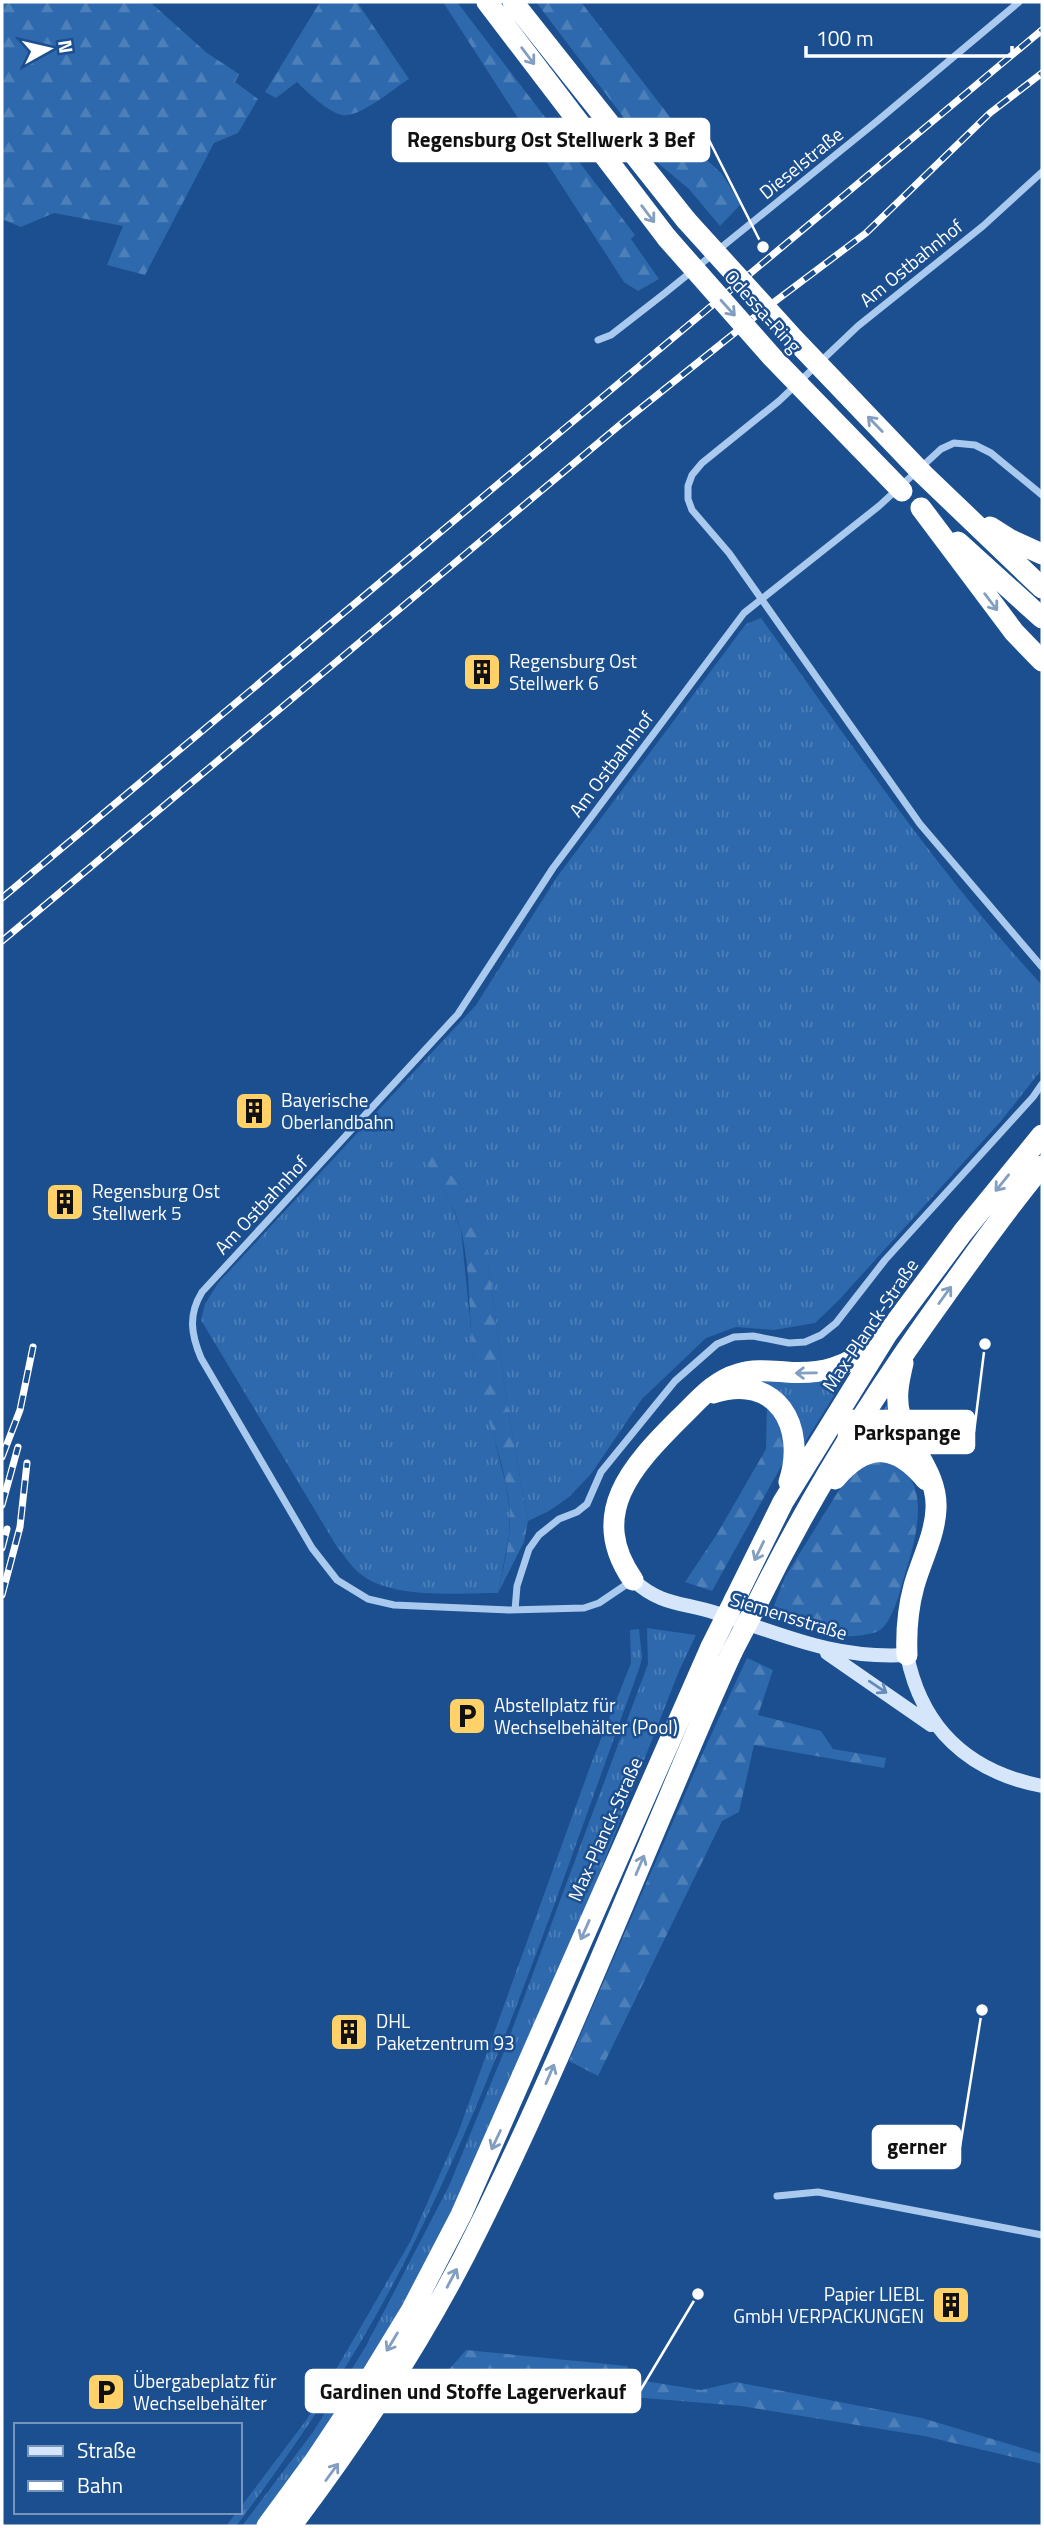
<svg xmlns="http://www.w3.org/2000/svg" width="1044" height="2528" viewBox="0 0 1044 2528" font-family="'Titillium Web',sans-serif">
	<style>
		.grass { fill: url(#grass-tufts) }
		.forest { fill: url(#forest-firs) }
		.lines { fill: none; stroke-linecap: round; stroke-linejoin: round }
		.street { stroke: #a9c9ee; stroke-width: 7 }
		.secondary { stroke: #d6e6fa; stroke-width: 14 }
		.highway { stroke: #fff; stroke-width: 21 }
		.rail-casing { stroke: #fff; stroke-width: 7 }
		.rail { stroke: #1b4f8f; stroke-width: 4.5; stroke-dasharray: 13; stroke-linecap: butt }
		.highway-bridge { stroke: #fff; stroke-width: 21 }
		.oneway { stroke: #829ec1 }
		.oneway2 { stroke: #668bba }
		.labels { text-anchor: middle; stroke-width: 5; stroke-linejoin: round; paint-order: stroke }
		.street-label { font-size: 19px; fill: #fff; stroke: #1b4f8f }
		.poi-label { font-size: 19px; fill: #fff; stroke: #1b4f8f; text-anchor: start }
		.leader { fill: none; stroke: #fff; stroke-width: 2.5 }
		.callout-dot { fill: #fff; stroke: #1b4f8f; stroke-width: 2.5 }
		.callout { fill: #fff; stroke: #fff; stroke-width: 2.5 }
		.callout-label { font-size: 21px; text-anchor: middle; font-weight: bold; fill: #111 }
	</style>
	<defs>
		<pattern id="grass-tufts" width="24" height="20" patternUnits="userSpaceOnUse" patternTransform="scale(1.75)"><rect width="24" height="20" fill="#2e69ad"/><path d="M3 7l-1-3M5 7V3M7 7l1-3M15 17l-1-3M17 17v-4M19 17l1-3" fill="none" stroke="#4d80b9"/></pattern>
		<pattern id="forest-firs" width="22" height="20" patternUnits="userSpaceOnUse" patternTransform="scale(1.75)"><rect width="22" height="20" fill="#2e69ad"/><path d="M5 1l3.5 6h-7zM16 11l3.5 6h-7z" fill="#4d80b9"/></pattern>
	</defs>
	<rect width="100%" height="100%" fill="#1b4f8f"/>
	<!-- grass -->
	<path class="grass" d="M761,618C851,743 937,872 1042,985V1069L1001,1121L838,1301L815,1323L774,1330L736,1327L706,1338L642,1399L591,1474L569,1497L549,1511L528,1521L508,1411L488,1261L464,1190L413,1132L451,1204L461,1230L474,1358L506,1485L510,1513L509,1536L498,1593C458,1593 389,1600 358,1572C350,1565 344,1555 337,1547L201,1320L205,1304L218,1283L476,1005L557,877L746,624Z
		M844,1373L847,1375L805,1442L798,1417L744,1380Z
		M889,1401L915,1455L860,1447Z
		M647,1628L696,1635L679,1671L580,1923L454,2211L368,2367L280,2495L255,2526H242L313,2432L366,2346L449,2186L503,2054L648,1664Z
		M639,1629L642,1658L639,1669C568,1863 504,2062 412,2247C363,2347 304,2435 237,2525L226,2526L237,2512H240V2508L307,2419L359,2330L410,2242L458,2133L591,1764L631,1663L630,1630Z"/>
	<!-- forest -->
	<path class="forest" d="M2,2H150L207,53L239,74L235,82L258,99L238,133L214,143L145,275L107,265L123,226L54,213L21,227L2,219Z
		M320,2H357L409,79C393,89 360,118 342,115C328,112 307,92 297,82L276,98L265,92Z
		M443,2H457L635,235L631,239L659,279L638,291L624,282Z
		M536,2H581L694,148L722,174L741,204L720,226L689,189L659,164Z
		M412,1130L464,1190L479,1225L488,1261L508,1411L528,1521L524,1542L498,1593C503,1567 511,1540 510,1514C507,1461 481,1410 474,1358C468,1316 471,1271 461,1230C451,1193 424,1165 412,1130Z
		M767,1403L787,1437L783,1463L712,1591L685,1582L717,1534L766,1449Z
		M871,1462C939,1461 917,1537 904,1577C900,1591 893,1621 880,1630C876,1633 868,1634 864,1635C833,1641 800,1622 772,1611L785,1577L849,1474Z
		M747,1658L773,1670L758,1715L821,1731L833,1749L886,1758L884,1768L754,1745L739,1812L722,1821L598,2076L569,2061L705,1748Z
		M466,2350L627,2366L632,2379L701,2390L736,2382L922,2418L1042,2454V2464L924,2436L741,2406L439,2381Z"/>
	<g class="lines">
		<!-- street -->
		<path class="street" d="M1042,172L983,226L858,326L779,401L702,463L692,475L688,486V499L692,510L729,553L920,824L1042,967
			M598,340L611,335L665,293L876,122L1019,2
			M633,1580L599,1603L584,1608L509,1610L394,1605L368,1599L337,1580L312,1548L201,1358C191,1334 188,1315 202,1292L458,1014L553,868L744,613L879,506L941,449L954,443L975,445L991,453L1042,495
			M515,1610L517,1586L529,1549L539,1535L559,1519L577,1512L587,1504L601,1472L675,1381L717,1344L734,1337L753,1336L789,1343L805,1342L821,1335L836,1323L885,1260L1033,1097L1042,1084
			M777,2196L818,2192L1042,2235"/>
		<!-- secondary -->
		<path class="secondary" d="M633,1580C662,1606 682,1602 716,1613C784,1635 833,1659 907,1655C922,1729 969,1772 1042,1786
			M827,1653L931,1725"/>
		<!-- highway -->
		<path class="highway" d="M487,2L667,238
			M513,2L686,220
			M922,473L1042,588
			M921,508L1014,632L1042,661
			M990,527L1009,539L1042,554
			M958,542L1042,618
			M903,1363C899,1380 895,1397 900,1415C908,1448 938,1472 936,1509C935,1535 921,1561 914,1586C908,1608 906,1632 907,1655
			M713,1393C777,1372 807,1427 789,1482
			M835,1479C866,1442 896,1443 926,1480
			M633,1580C587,1514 632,1466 679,1419C697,1402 713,1381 738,1374C754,1369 770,1371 786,1372C821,1375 848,1367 875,1344
			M735,1599L783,1502L887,1334L963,1232L1042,1135
			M757,1604C810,1496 875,1392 946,1294C977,1251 1008,1207 1042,1166
			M267,2526L314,2462L372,2375L411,2311L461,2215L711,1647
			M291,2526C362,2432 427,2333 479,2227C548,2088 606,1945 667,1802C688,1752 709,1702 732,1652"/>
		<defs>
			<path id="rail" d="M2,898L1042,30
				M2,941L621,424L757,315L866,233L990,113L1042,73
				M2,1457L20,1410L33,1347
				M2,1505L18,1447
				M2,1548L7,1529
				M2,1595L20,1527L27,1463"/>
		</defs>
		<!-- rail casing -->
		<use href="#rail" class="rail-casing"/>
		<!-- rail -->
		<use href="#rail" class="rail"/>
		<!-- highway-bridge -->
		<path class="highway-bridge" d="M686,220L794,339L922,473
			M667,238L772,357L902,491
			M711,1647L735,1599
			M732,1652L757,1604"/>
	</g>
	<!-- one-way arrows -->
	<defs><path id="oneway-shaft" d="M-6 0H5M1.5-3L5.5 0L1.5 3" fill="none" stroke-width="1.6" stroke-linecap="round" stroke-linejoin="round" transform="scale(1.75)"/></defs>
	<g class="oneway">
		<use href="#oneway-shaft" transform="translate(528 56) rotate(53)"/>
		<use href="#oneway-shaft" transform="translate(648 214) rotate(53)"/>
		<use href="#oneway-shaft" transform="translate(728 308) rotate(48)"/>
		<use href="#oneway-shaft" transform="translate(875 424) rotate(-134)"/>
		<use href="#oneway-shaft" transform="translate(991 602) rotate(53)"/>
		<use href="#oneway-shaft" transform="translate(1002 1183) rotate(129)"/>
		<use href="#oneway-shaft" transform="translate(945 1295) rotate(-54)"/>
		<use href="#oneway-shaft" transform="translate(806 1373) rotate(179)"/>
		<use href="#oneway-shaft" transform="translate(759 1551) rotate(116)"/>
		<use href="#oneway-shaft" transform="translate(640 1865) rotate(-67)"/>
		<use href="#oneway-shaft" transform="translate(585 1930) rotate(114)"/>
		<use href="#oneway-shaft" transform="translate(550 2074) rotate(-67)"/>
		<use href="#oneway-shaft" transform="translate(496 2140) rotate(115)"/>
		<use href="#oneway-shaft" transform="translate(452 2278) rotate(-62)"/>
		<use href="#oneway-shaft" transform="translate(392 2342) rotate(121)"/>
		<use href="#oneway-shaft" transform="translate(332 2472) rotate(-54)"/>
	</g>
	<use class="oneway2" href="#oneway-shaft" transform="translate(878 1687) rotate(34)"/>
	<!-- icons -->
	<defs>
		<symbol id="building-square" viewBox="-11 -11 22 22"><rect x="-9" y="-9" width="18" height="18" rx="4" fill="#ffd166" stroke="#1b4f8f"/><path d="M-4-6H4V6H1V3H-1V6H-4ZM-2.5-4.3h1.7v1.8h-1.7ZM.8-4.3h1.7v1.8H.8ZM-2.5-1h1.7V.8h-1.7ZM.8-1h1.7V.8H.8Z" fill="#111"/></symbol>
		<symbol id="parking-square" viewBox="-11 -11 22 22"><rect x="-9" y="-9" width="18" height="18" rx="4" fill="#ffd166" stroke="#1b4f8f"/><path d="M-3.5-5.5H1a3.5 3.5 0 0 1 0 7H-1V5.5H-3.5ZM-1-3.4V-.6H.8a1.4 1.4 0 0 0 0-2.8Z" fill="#111"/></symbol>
	</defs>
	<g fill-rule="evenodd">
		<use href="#building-square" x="460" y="650" width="44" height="44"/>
		<use href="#building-square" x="232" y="1089" width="44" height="44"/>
		<use href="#building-square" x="43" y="1180" width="44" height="44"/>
		<use href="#parking-square" x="445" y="1694" width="44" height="44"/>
		<use href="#building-square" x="327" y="2010" width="44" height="44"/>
		<use href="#building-square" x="929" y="2283" width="44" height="44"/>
		<use href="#parking-square" x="84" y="2370" width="44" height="44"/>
	</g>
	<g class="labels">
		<!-- street labels -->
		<g class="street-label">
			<text transform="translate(801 163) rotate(-39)" y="7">Dieselstraße</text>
			<text transform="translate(911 263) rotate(-39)" y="7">Am Ostbahnhof</text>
			<text transform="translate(763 311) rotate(48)" y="7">Odessa-Ring</text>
			<text transform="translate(611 764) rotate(-53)" y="7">Am Ostbahnhof</text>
			<text transform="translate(261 1205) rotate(-47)" y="7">Am Ostbahnhof</text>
			<text transform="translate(870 1325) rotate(-56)" y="7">Max-Planck-Straße</text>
			<text transform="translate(789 1616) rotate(17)" y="7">Siemensstraße</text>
			<text transform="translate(605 1829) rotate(-66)" y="7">Max-Planck-Straße</text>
		</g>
		<!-- poi labels -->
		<g class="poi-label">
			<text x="509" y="668">Regensburg Ost<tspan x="509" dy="22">Stellwerk 6</tspan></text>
			<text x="281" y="1107">Bayerische<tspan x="281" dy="22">Oberlandbahn</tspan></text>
			<text x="92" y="1198">Regensburg Ost<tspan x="92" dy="22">Stellwerk 5</tspan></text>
			<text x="494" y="1712">Abstellplatz für<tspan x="494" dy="22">Wechselbehälter (Pool)</tspan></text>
			<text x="376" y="2028">DHL<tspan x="376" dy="22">Paketzentrum 93</tspan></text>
			<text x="924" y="2301" text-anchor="end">Papier LIEBL<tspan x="924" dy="22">GmbH VERPACKUNGEN</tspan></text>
			<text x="133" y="2388">Übergabeplatz für<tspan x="133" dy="22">Wechselbehälter</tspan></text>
		</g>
	</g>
	<!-- callouts -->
	<path class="leader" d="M763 247L709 140M985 1344L974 1432M982 2010L960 2147M698 2294L640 2391"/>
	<g class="callout-dot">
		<circle cx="763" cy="247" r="7"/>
		<circle cx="985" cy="1344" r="7"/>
		<circle cx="982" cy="2010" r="7"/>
		<circle cx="698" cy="2294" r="7"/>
	</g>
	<g class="callout">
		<rect x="393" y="119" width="316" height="42" rx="7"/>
		<rect x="839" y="1411" width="135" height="42" rx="7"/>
		<rect x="873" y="2126" width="87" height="42" rx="7"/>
		<rect x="306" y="2370" width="334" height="42" rx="7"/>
	</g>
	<g class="callout-label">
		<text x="551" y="147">Regensburg Ost Stellwerk 3 Bef</text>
		<text x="907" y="1440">Parkspange</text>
		<text x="917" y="2154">gerner</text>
		<text x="473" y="2399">Gardinen und Stoffe Lagerverkauf</text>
	</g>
	<!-- border -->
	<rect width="1044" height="2528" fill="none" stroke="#ffffff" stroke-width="7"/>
	<!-- legend -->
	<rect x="14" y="2423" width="228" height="91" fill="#1b4f8f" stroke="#7695bc" stroke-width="2"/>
	<rect x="28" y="2446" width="35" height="10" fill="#d6e6fa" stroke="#7695bc" stroke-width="2"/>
	<text x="77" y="2458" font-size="21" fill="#ffffff">Straße</text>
	<rect x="28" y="2481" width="35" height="10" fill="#ffffff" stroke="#7695bc" stroke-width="2"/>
	<text x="77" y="2493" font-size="21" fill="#ffffff">Bahn</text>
	<!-- north arrow -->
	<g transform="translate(49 49) rotate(82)" stroke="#1b4f8f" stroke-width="5" paint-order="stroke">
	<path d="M0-5L12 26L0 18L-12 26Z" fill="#ffffff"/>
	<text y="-10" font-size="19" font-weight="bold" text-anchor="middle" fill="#ffffff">N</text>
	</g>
	<!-- scale -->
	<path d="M806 46v10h206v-10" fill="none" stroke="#ffffff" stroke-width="3.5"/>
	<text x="816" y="46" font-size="21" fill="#ffffff" stroke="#1b4f8f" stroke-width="5" paint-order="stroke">100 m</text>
</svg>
